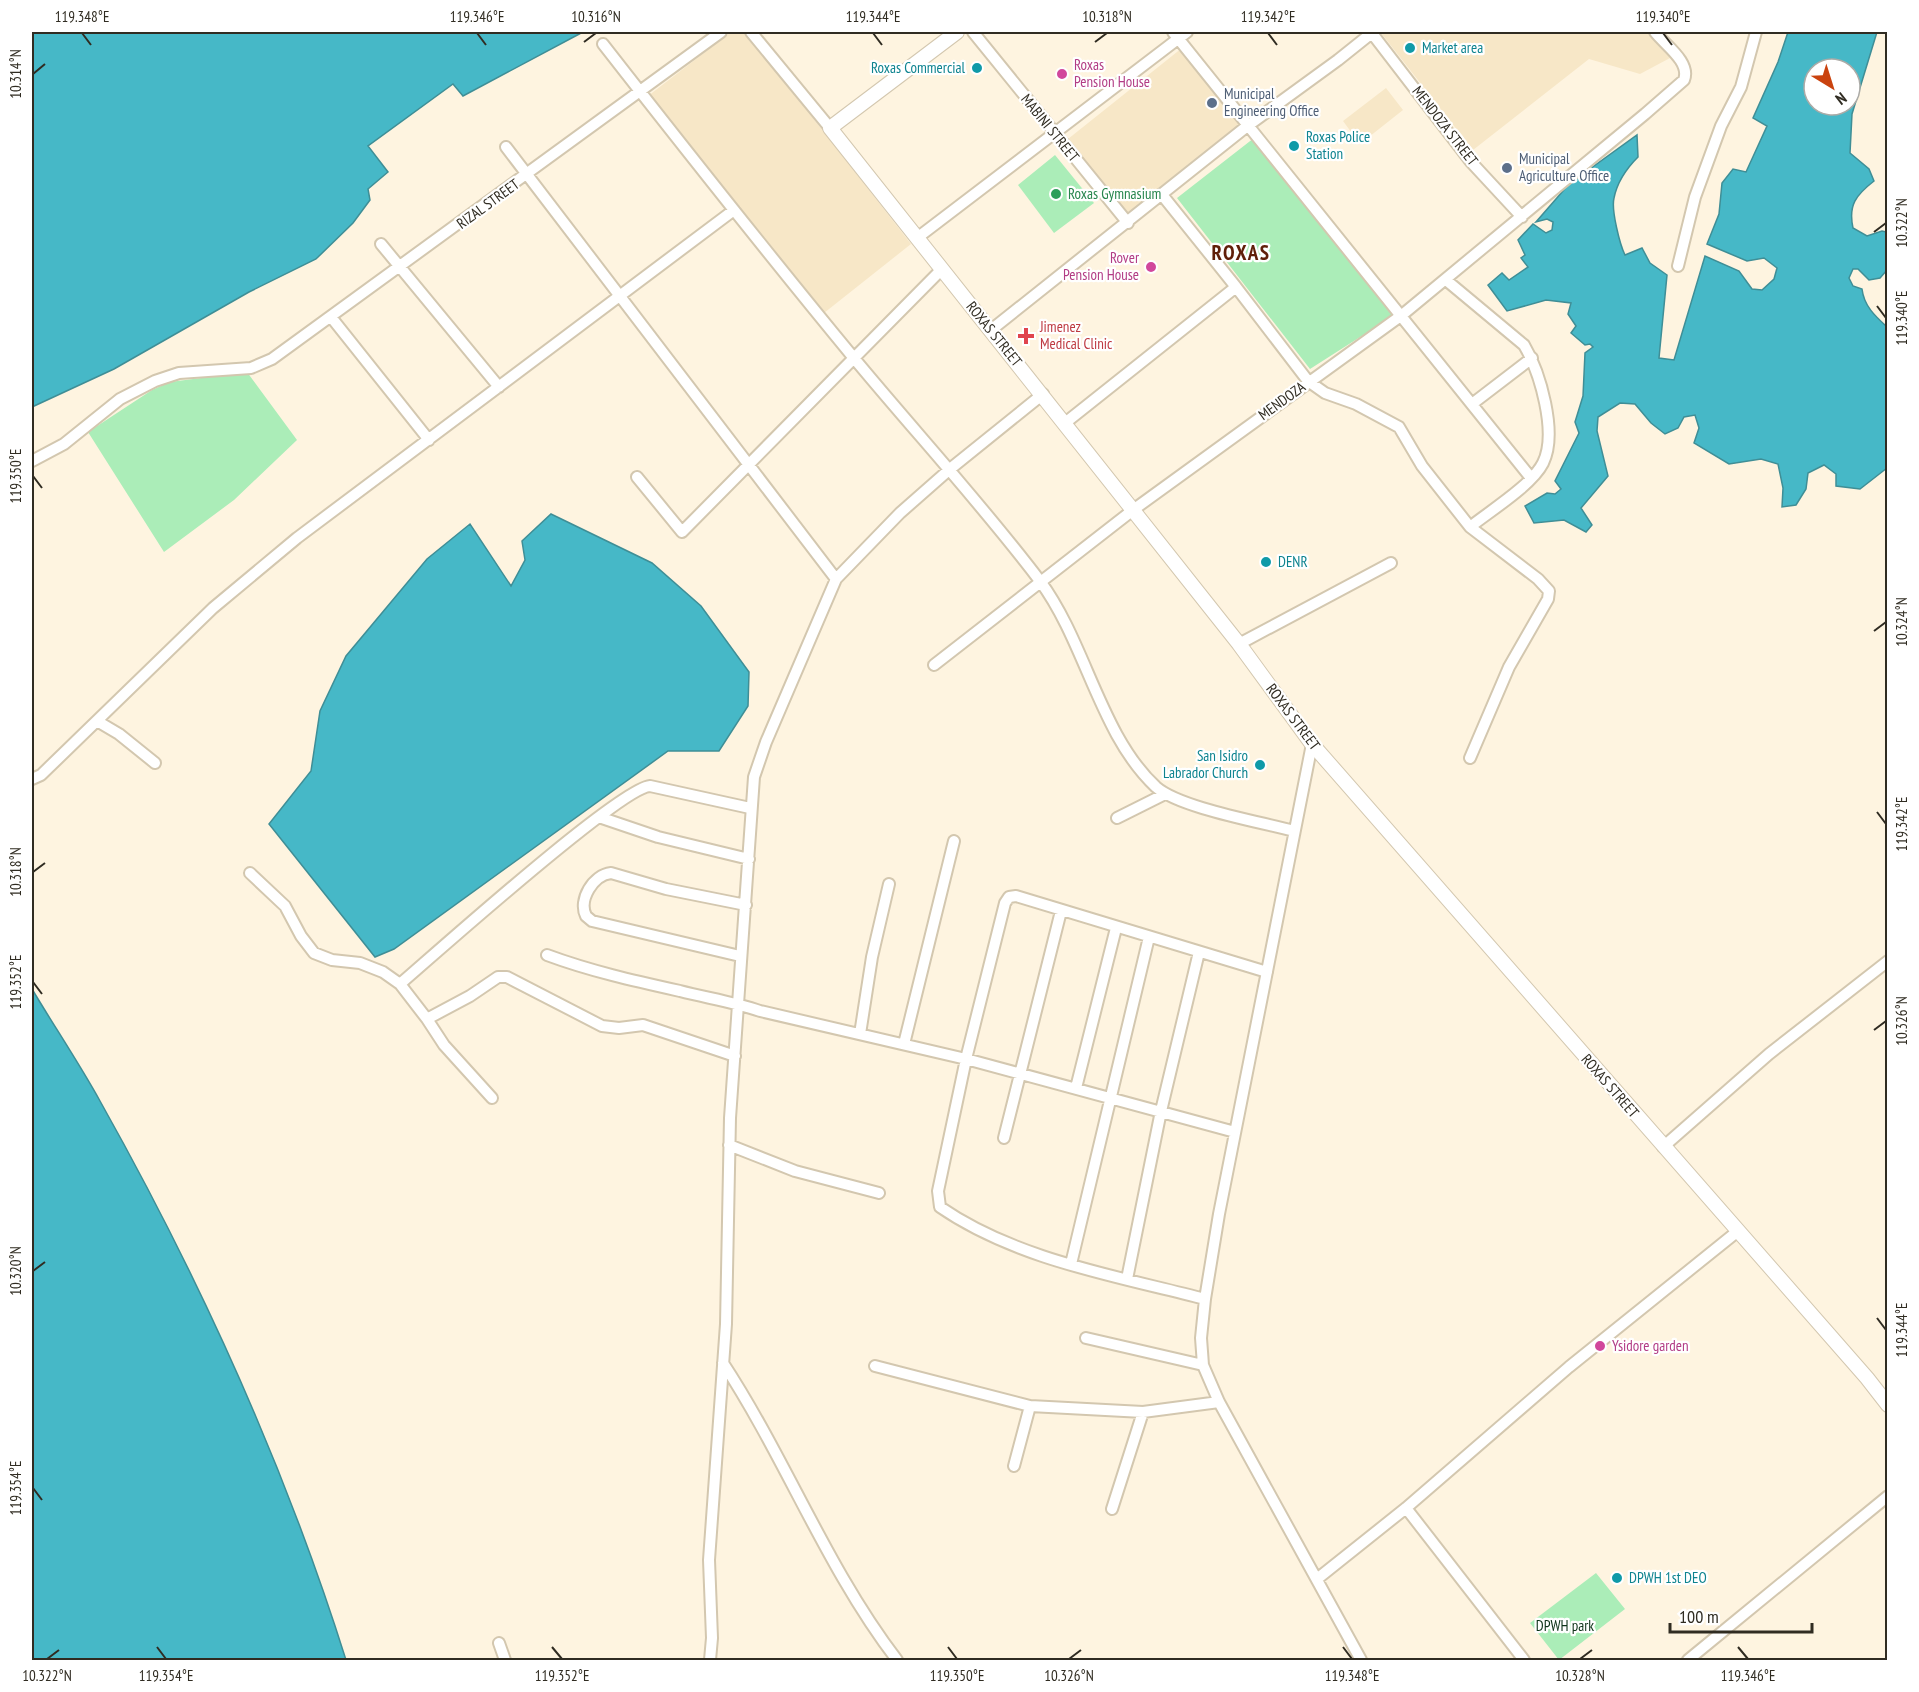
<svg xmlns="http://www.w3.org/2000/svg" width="1919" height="1692" viewBox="0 0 1919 1692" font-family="'PT Sans Narrow',sans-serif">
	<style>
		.built { fill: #f7e7c7 }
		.green { fill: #abedb8 }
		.water { fill: #46b8c7; stroke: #3f8e96; stroke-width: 1.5; fill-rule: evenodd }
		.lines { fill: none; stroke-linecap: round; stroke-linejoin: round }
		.minor-casing { stroke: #d3c7af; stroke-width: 14 }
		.major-casing { stroke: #d3c7af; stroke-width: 16 }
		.minor { stroke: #fff; stroke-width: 10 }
		.major { stroke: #fff; stroke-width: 14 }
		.ticks { fill: none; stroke: #302c22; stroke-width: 2 }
		.culture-dot { fill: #0f9aa8; stroke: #fff; stroke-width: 2 }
		.hotel-dot { fill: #d1479c; stroke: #fff; stroke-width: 2 }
		.service-dot { fill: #5c6f8a; stroke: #fff; stroke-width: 2 }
		.leisure-dot { fill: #2e9e5b; stroke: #fff; stroke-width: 2 }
		.health-dot { fill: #e0444e; stroke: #fff; stroke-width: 2 }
		.labels { text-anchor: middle; stroke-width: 4.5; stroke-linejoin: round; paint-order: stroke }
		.culture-label { font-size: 15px; fill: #0d838f; stroke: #fff; text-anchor: start }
		.hotel-label { font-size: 15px; fill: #b23c85; stroke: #fff; text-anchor: start }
		.service-label { font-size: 15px; fill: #4e5e75; stroke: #fff; text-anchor: start }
		.street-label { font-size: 15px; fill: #302c22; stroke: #fff }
		.leisure-label { font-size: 15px; fill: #27864d; stroke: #fff; text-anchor: start }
		.health-label { font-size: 15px; fill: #be3a42; stroke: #fff; text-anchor: start }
		.park-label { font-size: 15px; fill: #0d3218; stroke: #fff }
		.district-label { font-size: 21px; font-weight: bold; letter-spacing: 1.5px; fill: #601f09; stroke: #fff }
		.neatline { fill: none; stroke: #302c22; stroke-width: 2 }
		.ticks-label { font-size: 15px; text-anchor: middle; fill: #302c22 }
	</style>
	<rect width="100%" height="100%" fill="#fef4e0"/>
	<!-- built -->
	<path class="built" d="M731,32H746L911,244L824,313L648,96Z
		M1383,32H1650L1670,58L1640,74L1589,59L1473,150L1381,33Z
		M1182,48L1245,128L1132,220L1068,139Z
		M1386,88L1403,110L1360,144L1343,121Z"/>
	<!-- green -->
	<path class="green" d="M1254,138L1393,316L1310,369L1177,198Z
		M1055,155L1094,203L1054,233L1018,185Z
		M247,372L297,440L234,500L164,552L88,432L152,390L170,382Z
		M1596,1573L1625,1609L1559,1660L1530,1623Z"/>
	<!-- water -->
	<path class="water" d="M32,32H583L463,96L453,84L368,146L388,172L368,189L370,200L353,223L316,259L249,292L114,369L32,407Z
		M1788,32H1877L1852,114L1850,153L1869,169L1874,181C1856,195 1848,205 1853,228L1867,236L1882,231L1887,232V270L1880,278L1869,280L1858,269H1853L1849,278L1853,286L1862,289C1864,306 1875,316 1887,327V468L1860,489L1836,486V474L1824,465L1808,473L1806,489L1796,505L1782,507L1783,488L1778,464L1761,459L1729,464L1694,443L1699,428L1695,415L1684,417L1678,428L1665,434L1651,423L1635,404L1620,403L1598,417L1597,431L1608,476L1581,508L1592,525L1586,532L1564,520L1534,523L1525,506L1547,493L1555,494L1561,489L1555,481L1579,433L1575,422L1583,396L1585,353L1593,347L1590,344L1585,345L1571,333L1576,326L1568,314L1571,303L1546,300L1507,311L1488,285L1502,273L1509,280L1528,267L1521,258L1525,255L1518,240L1533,224L1546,233L1552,230L1553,222L1547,219L1536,222L1569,184L1637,135L1638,157C1627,168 1617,183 1614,198C1611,210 1620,245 1625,255L1642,248L1650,263L1667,275L1659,358L1674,360L1705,256L1739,271L1752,289L1762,290L1774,279L1777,268L1764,258L1747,261L1707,244L1719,214L1722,183L1733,169L1746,172L1767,126L1753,118L1778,62ZM1814,69H1850V105H1814Z
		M551,514L652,563L701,606L749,672L748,706L719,751H668L394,949L375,957L269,824L311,771L320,711L346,656L427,559L470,524L511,586L525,560L522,541Z
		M32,989C54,1026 79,1063 100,1101C200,1279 285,1466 346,1660H32Z"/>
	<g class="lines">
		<defs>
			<path id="minor" d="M751,32L830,128
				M973,32L1128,223
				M1173,32C1291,181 1412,328 1531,478
				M1371,32L1471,162L1522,217
				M603,44C685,149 768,254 853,357C915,432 981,503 1040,581C1086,643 1100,735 1156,787C1180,808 1261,822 1294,831
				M506,147L836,579
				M917,238L1187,32
				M381,244L499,387
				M1678,266L1695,197L1721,126L1741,87L1756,32
				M1446,280L1524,345C1540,372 1558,433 1543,463C1532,485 1490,511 1470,527
				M1236,287L1308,381L1325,393L1356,404L1399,427L1422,466L1470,527L1538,579L1549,591L1548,599L1509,667L1470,758
				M331,317L429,440
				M991,330L1246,127L1338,60L1373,32
				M1472,404L1532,358
				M1065,423L1236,287L1163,196
				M32,461L64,444L120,399L155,381L179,373L251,368L272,359L721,32
				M637,477L682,532L942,269
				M1239,644L1391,563
				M934,665L1133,510L1402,315L1645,114L1684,80C1691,62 1665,45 1655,32
				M97,721L119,734L155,763
				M1312,744L1219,1214L1205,1299L1201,1338L1203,1365L1219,1402L1361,1660
				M32,779L41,775L213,608L297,538L734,210
				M599,817L658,837L749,859
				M1117,818L1165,794
				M250,873L285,906L301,936L314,953L332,960L360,963L383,972L400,984
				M547,955C590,971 635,981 680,991C707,998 734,1002 760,1011L966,1059L1235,1132
				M740,956L592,921L586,916C578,900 593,875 611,873L666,889L746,905
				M427,1019L444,1045L492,1098
				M860,1034L872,957L889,884
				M904,1044L954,841
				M735,1056L643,1025L619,1028L602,1026L507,977H498L470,996L427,1019L400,984C435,954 620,788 650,786L750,808
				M1076,1088L1116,928
				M1004,1138L1061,911
				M729,1145L795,1171L879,1193
				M1663,1147L1769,1054L1888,961
				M1071,1264L1149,937
				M1127,1279L1161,1111L1199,952
				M1205,1299C1117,1276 1017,1260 940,1207L938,1191L966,1059L1005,903L1009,897L1016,896L1267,972
				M1086,1338L1203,1365
				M723,1363C786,1459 827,1569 897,1660
				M875,1366L1030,1406L1143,1412L1219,1402
				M1014,1466L1030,1406
				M1406,1508L1524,1660
				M1112,1509L1143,1412
				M1317,1579L1406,1508L1569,1367L1738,1231
				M499,1643L505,1660
				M710,1660L712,1638L709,1560L726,1324L730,1118L754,777L766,742L836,579L900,513L950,469L1043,394
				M1688,1660L1888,1496"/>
			<path id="major" d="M957,32L830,128L1239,644L1312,744L1867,1378L1888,1405"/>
		</defs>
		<!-- minor casing -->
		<use href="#minor" class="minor-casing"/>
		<!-- major casing -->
		<use href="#major" class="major-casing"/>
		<!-- minor -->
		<use href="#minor" class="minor"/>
		<!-- major -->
		<use href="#major" class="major"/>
	</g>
	<!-- ticks -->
	<path class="ticks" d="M82,33L91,45M477,33L486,45M873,33L882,45M1268,33L1277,45M1663,33L1672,45M584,42L596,33M1095,42L1107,33M33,74L45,64M1874,232L1886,223M1877,306L1886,318M33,476L42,488M1874,631L1886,622M1877,812L1886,824M33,872L45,863M33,982L42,994M1874,1030L1886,1021M33,1271L45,1262M1877,1318L1886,1330M33,1488L42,1500M157,1647L166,1659M552,1647L562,1659M948,1647L957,1659M1343,1647L1352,1659M1738,1647L1748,1659M47,1659L59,1650M1069,1659L1081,1650M1580,1659L1592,1650"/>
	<!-- markers -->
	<g class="culture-dot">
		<circle cx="1410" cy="48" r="6"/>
		<circle cx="977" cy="68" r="6"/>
		<circle cx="1294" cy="146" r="6"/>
		<circle cx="1266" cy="562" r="6"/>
		<circle cx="1260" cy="765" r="6"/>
		<circle cx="1617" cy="1578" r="6"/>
	</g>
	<g class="hotel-dot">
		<circle cx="1062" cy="74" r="6"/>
		<circle cx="1151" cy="267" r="6"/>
		<circle cx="1600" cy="1346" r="6"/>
	</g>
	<g class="service-dot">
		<circle cx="1212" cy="103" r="6"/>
		<circle cx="1507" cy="168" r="6"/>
	</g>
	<circle class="leisure-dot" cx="1056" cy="194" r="6"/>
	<path class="health-dot" d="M1023 327h6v6h6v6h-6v6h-6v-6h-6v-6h6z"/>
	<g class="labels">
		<!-- culture labels -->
		<g class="culture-label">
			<text x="1422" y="53">Market area</text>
			<text x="965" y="73" text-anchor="end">Roxas Commercial</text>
			<text x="1306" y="142">Roxas Police<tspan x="1306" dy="17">Station</tspan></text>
			<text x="1278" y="567">DENR</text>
			<text x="1248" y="761" text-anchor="end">San Isidro<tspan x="1248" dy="17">Labrador Church</tspan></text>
			<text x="1629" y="1583">DPWH 1st DEO</text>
		</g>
		<!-- hotel labels -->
		<g class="hotel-label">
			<text x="1074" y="70">Roxas<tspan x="1074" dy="17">Pension House</tspan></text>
			<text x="1139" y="263" text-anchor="end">Rover<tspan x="1139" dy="17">Pension House</tspan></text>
			<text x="1612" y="1351">Ysidore garden</text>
		</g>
		<!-- service labels -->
		<g class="service-label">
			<text x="1224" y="99">Municipal<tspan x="1224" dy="17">Engineering Office</tspan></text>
			<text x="1519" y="164">Municipal<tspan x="1519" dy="17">Agriculture Office</tspan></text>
		</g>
		<!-- street labels -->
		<g class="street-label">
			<text transform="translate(1445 126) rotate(52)" y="5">MENDOZA STREET</text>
			<text transform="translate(1050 128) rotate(51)" y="5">MABINI STREET</text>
			<text transform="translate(488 204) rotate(-36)" y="5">RIZAL STREET</text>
			<text transform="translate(994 334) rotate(51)" y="5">ROXAS STREET</text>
			<text transform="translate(1282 401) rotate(-36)" y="5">MENDOZA</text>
			<text transform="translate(1293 717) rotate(53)" y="5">ROXAS STREET</text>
			<text transform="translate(1610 1086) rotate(49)" y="5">ROXAS STREET</text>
		</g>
		<!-- leisure labels -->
		<g class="leisure-label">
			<text x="1068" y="199">Roxas Gymnasium</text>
		</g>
		<!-- health labels -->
		<g class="health-label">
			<text x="1040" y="332">Jimenez<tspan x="1040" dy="17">Medical Clinic</tspan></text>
		</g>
		<!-- park labels -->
		<g class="park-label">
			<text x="1565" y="1631">DPWH park</text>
		</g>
		<!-- district labels -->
		<g class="district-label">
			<text x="1241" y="260">ROXAS</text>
		</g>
	</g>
	<!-- border -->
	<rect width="1919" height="1692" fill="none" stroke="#ffffff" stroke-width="66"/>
	<!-- north arrow -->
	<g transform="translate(1832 87) rotate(142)"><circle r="28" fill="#ffffff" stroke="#acaba7" stroke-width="1.5"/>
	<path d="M0-4.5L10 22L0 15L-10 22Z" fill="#ca430f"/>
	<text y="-9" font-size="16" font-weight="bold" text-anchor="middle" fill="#302c22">N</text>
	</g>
	<!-- scale -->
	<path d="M1670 1623v9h142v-9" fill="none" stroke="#302c22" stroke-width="3"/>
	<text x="1679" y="1623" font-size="18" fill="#302c22" stroke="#ffffff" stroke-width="4.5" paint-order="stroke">100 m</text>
	<rect x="33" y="33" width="1853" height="1626" class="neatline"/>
	<g class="ticks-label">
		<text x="82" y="22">119.348°E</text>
		<text x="477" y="22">119.346°E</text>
		<text x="596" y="22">10.316°N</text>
		<text x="873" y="22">119.344°E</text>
		<text x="1107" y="22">10.318°N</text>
		<text x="1268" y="22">119.342°E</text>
		<text x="1663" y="22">119.340°E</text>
		<text transform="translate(16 74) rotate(-90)" y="5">10.314°N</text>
		<text transform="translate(1902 223) rotate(-90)" y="5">10.322°N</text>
		<text transform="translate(1902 318) rotate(-90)" y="5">119.340°E</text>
		<text transform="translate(16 476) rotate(-90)" y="5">119.350°E</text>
		<text transform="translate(1902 622) rotate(-90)" y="5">10.324°N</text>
		<text transform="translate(1902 824) rotate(-90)" y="5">119.342°E</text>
		<text transform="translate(16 872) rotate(-90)" y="5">10.318°N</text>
		<text transform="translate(16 982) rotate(-90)" y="5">119.352°E</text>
		<text transform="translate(1902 1021) rotate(-90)" y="5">10.326°N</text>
		<text transform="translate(16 1271) rotate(-90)" y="5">10.320°N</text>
		<text transform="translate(1902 1330) rotate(-90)" y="5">119.344°E</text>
		<text transform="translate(16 1488) rotate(-90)" y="5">119.354°E</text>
		<text x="47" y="1681">10.322°N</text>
		<text x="166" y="1681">119.354°E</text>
		<text x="562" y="1681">119.352°E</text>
		<text x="957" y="1681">119.350°E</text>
		<text x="1069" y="1681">10.326°N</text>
		<text x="1352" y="1681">119.348°E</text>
		<text x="1580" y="1681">10.328°N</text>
		<text x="1748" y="1681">119.346°E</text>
	</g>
</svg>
